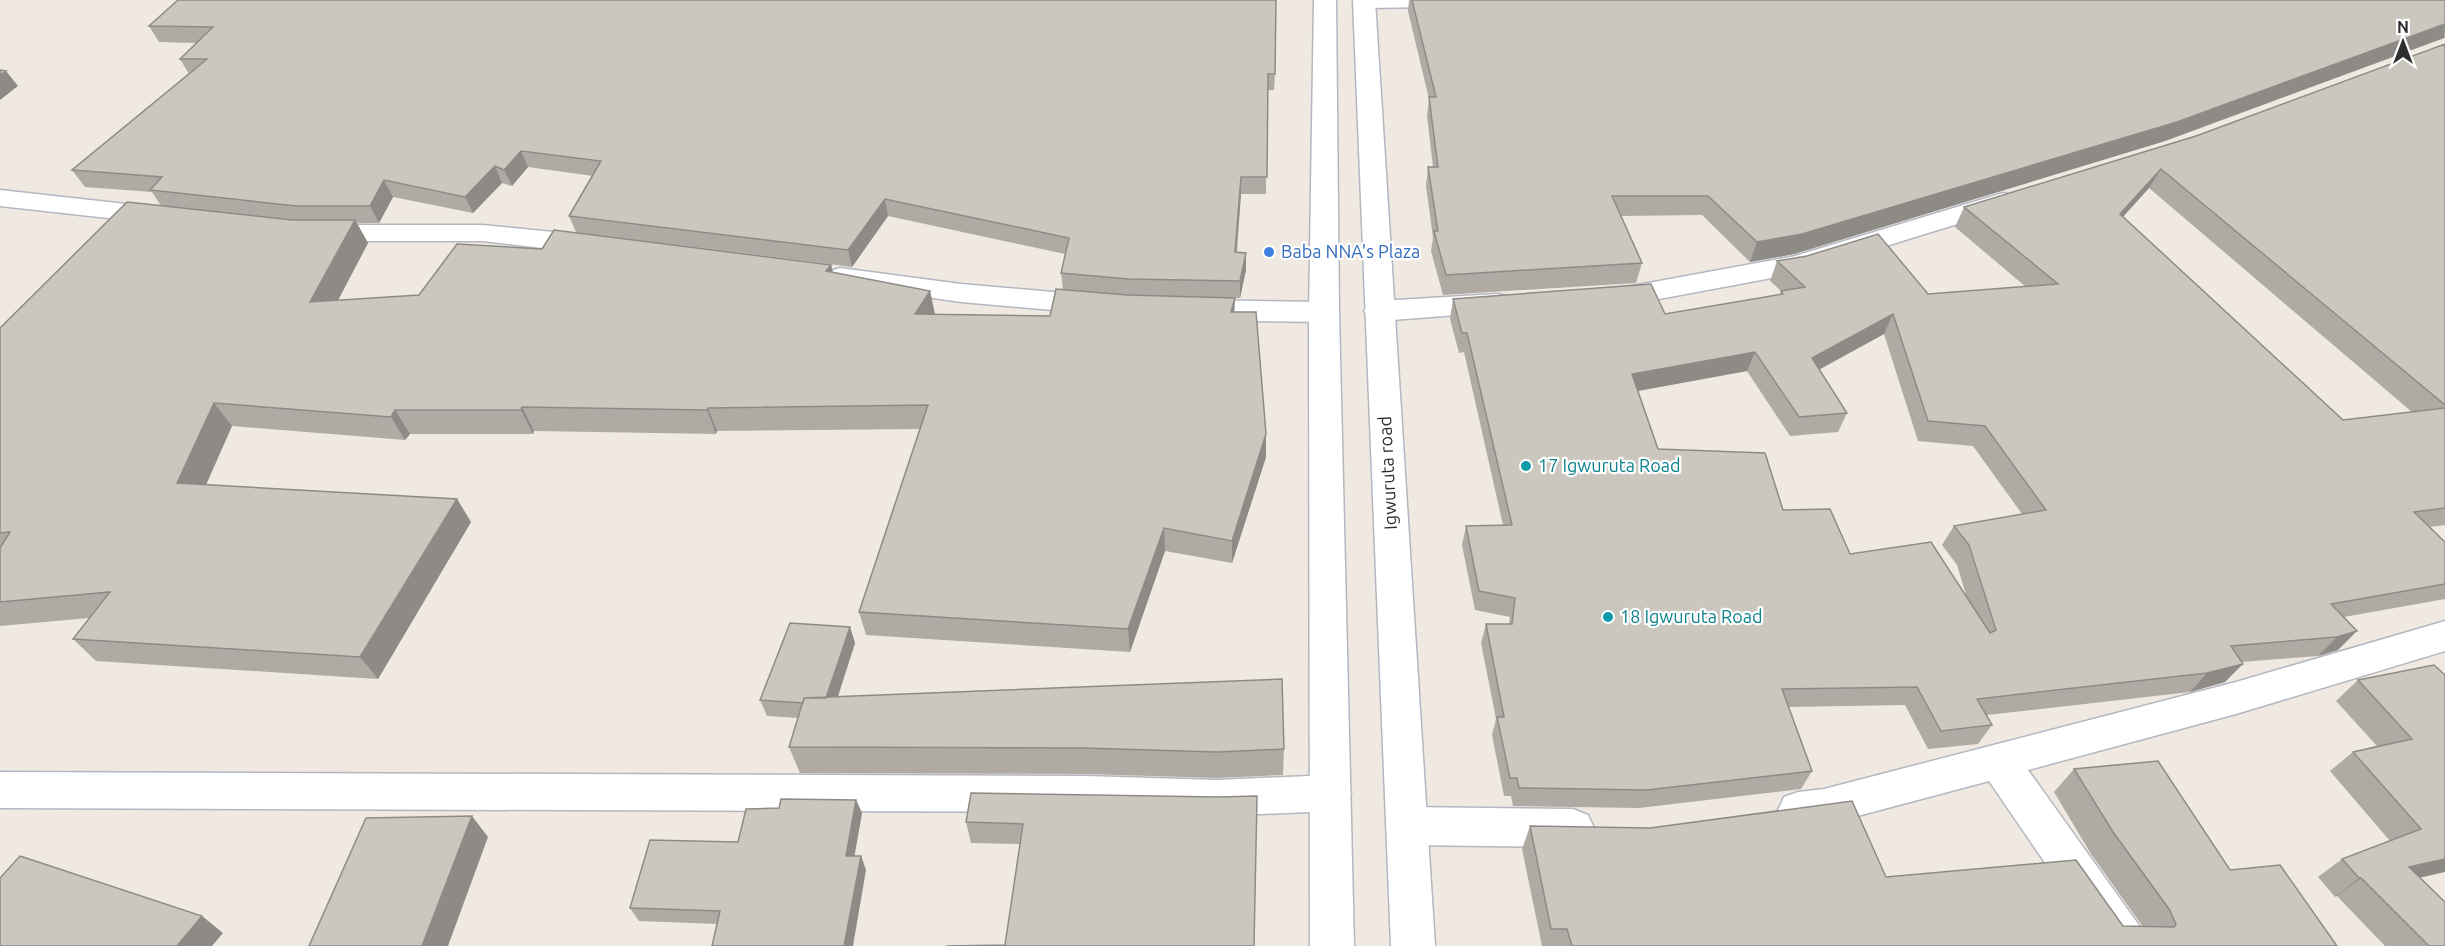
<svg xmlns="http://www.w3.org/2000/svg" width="2445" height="946" viewBox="0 0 2445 946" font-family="Ubuntu,sans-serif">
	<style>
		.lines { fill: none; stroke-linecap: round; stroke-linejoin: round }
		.street-casing { stroke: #b4b7c1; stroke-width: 3 }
		.secondary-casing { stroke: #b4b7c1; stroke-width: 3 }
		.street { fill: #fff; fill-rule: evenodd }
		.secondary { fill: #fff; fill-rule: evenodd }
		.wall { fill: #afaba4; fill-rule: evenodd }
		.shaded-wall { fill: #8e8b86 }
		.building { fill: #cbc7bf; stroke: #8e8b86; stroke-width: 1.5; fill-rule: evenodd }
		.shop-dot { fill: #3f7fe0; stroke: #fff; stroke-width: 2 }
		.culture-dot { fill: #0f9aa8; stroke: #fff; stroke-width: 2 }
		.labels { text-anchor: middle; stroke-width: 4.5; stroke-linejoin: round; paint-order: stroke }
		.shop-label { font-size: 18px; fill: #366cbe; stroke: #fff; text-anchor: start }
		.culture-label { font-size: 18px; fill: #0d838f; stroke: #fff; text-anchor: start }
		.street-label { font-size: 18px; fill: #2e2e2e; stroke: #fff }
	</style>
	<rect width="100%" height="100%" fill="#efe9e1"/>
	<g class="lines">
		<defs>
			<path id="street" d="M1355,0H1445L1442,5L1434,7L1365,8L1357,6Z
				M0,190L162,208L172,210L176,216L172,222L162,224L0,206Z
				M2003,193L2012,195L2016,201L2012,207L1799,273L1632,304L1611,305L1601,303L1596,296L1601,289L1632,286L1795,256Z
				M318,225H483L593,236L603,239L607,245L603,251L593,254L483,241H318L308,239L304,233L308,227Z
				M840,268L961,284L1099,296L1109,298L1114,305L1109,312L1099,314L961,302L830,283L826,277L830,271Z
				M1497,294L1507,296L1512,303L1507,310L1497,312L1379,321L1369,318L1364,311L1369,304L1379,301Z
				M1189,300L1324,302L1334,305L1339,312L1334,319L1324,322L1189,320L1179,317L1174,310L1179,303Z
				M2445,621V651L2236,714L2028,770L2143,931L2150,946H2102L1989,781L1824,825L1798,828L1784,823L1778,810L1784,797L1798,792L1824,789L2236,682Z
				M0,772L1086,776L1217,780L1331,775L1345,780L1351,793L1345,806L1331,811L1217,816L1086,812L0,808Z
				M1407,807L1573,809L1588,815L1594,828L1588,841L1573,847L1407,845L1393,839L1387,826L1393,813Z"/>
			<path id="secondary" d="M1314,0H1336L1339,312L1354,946H1310L1309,312Z
				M1353,0H1375L1435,946H1391Z"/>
		</defs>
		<!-- street casing -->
		<use href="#street" class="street-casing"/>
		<!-- secondary casing -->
		<use href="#secondary" class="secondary-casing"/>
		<!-- street -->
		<use href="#street" class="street"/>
		<!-- secondary -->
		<use href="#secondary" class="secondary"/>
	</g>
	<!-- wall -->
	<path class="wall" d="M178,0L1275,74L1274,90H1267L1266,194H1241L1237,252L1246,270L1240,298L1197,297L1235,312L1266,457L1232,563L1165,551L1130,652L866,635L859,612L920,429L717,431L716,434L534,431L533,434H410L405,440L232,426L206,485L457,499L471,522L378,679L96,661L73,639L89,618L0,626V328L161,206L152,192L85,187L72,170L189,74L180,59L197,43L159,42L149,26ZM528,167L593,176L569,216L576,232L542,249L419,295L338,300L368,243L357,223H379L393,197L473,213L502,183L512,186ZM888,216L1065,254L1061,273L1063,290L1050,316L935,314L930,291L833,273L831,265L663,243L852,267Z
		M1409,0H2445V38H2444L2165,141L1794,254L1750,262L1702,215L1621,216L1642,263L1636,283L1443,295L1431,251L1433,238L1426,186L1428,167H1433L1427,116L1429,99L1408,11Z
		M2445,44V525L2430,527L2445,542V599L2344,617L2338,650L2318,656L2242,662L2225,682L2190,692L1987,715L1992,725L1978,744L1928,749L1905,705L1788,707L1812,771L1801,789L1639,808L1513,806L1511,796H1504L1492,735L1496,719L1481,643L1486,624H1509L1510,617L1475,610L1462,545L1466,526L1503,525L1464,352L1459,353L1450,319L1453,299L1665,314L1780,294L1781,291L1770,281L1777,261L1928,294L2026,287L1955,227L1964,207L2196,136ZM2149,188L2412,412L2343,420L2123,217ZM1884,334L1918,441L1973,446L2022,514L1954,526L1942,545L1957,565L1967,598L1850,554L1783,510L1658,449L1638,391L1747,371L1790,436L1838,432L1847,413L1819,370Z
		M850,627L855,643L838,697L1284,749L1283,775L1217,778L1086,774L800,773L789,747L798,718L767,716L760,700Z
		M2434,665L2420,878L2445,946H2385L2337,896L2335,897L2318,877L2342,859L2390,841L2330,771L2353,752L2377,746L2336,701L2358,680Z
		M2074,769L2230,870L2337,946H1542L1522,849L1530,826L1886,877L2123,926L2143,927L2091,854L2054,792Z
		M1217,797L1005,945L1020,844L971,843L966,822Z
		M856,800L862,813L854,856H861L866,870L717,924L639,921L630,908L738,842L779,808Z"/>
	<!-- shaded-wall -->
	<path class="shaded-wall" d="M2445,24L2444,38L2165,141L1794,254L1750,262L1757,242Z
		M6,71L18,86L0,100V75Z
		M521,151L528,167L512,186L504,170Z
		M495,166L502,183L473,213L465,197Z
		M2161,169L2149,188L2108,233L2120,214Z
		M1241,177V194L1235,268V252Z
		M384,180L393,197L379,223L370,206Z
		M885,199L888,216L852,267L848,250Z
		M355,220L368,243L325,325L310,302Z
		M1246,253V270L1240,298V281Z
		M831,265L837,288L826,271Z
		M930,291L935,315L915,314Z
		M1235,298L1234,321L1231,312Z
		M1893,314L1884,334L1803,378L1812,358Z
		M1755,352L1747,371L1626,393L1632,374Z
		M214,403L232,426L196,507L177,483Z
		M522,407L534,431L533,434L521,410Z
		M708,408L717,431L716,434L707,410Z
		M395,410L410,434L405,440L391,417Z
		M1266,434V457L1232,563V541Z
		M457,499L471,522L378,679L360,657Z
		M1164,528L1165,551L1130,652L1128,629Z
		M850,627L855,643L830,720L824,705Z
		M2357,631L2338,650L2318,656L2337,637Z
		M2243,664L2225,682L2190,692L2207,673Z
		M856,800L862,813L852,870L846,856Z
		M472,816L488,837L448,946H422Z
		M861,856L866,870L853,946H844Z
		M2445,859V872L2384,886L2409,867Z
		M2359,878H2361L2337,896L2335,897Z
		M202,916L223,933L212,946H177Z"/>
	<!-- building -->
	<path class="building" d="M178,0H1276L1275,74H1268L1267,177H1241L1235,252L1246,253L1240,281L1128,279L1061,273L1069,238L885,199L848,250L569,216L601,161L521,151L504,170L495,166L465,197L384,180L370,206H296L150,190L162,177L72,170L207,59H180L213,27L149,26Z
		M1412,0H2445V24L2177,122L1802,234L1757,242L1708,196H1612L1642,263L1446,275L1434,231H1438L1428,167H1438L1429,97H1436Z
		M2445,44V405L2161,169L2120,214L2343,420L2445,408V508L2414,512L2445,542V584L2331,604L2357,631L2337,637L2231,646L2243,664L2207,673L1977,699L1992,725L1941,731L1917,687L1782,689L1812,771L1647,790L1519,788L1517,778H1510L1497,717H1504L1486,624H1512L1515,598L1479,591L1466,526L1512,525L1467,333H1462L1453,299L1651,284L1665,314L1783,294L1781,291L1805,287L1777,261L1807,256L1878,234L1928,294L2058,284L1964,207L2196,136ZM1893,314L1928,421L1985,426L2046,510L1954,526L1969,545L1996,630L1990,633L1931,542L1850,554L1830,509L1783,510L1765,453L1658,449L1632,374L1755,352L1799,417L1847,413L1812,358Z
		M0,70L6,71L0,75Z
		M127,202L292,220H355L310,302L419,295L457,244L542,249L554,230L831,265L826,271L930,291L915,314L1050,316L1056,289L1127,295L1235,298L1231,312H1256L1266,434L1232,541L1164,528L1128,629L859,612L928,405L708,408L707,410L522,407L521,410H395L391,417L214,403L177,483L457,499L360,657L73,639L110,592L0,602V548L10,532L0,533V328Z
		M790,623L850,627L826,698H804L803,703L760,700Z
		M2434,665L2445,675V859L2409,867L2445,902V946H2429L2361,878H2359L2342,859L2421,829L2353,752L2412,739L2358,680Z
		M1282,679L1284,749L1217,752L1082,748L789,747L804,698Z
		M2158,761L2230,870L2280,865L2337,946H1572L1567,929H1551L1530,826L1650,828L1852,801L1886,877L2076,860L2123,926L2174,927L2176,924L2169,909L2113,832L2074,769Z
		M971,793L1217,797L1257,796L1254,946H946L1005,945L1023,824L966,822Z
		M781,799L856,800L846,856H861L844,946H712L720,911L630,908L650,840L738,842L746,809L779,808Z
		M472,816L422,946H309L366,818Z
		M20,856L202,916L177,946H0V878Z"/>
	<!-- markers -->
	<circle class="shop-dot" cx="1269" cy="252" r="6"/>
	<g class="culture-dot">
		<circle cx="1526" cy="466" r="6"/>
		<circle cx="1608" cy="617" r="6"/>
	</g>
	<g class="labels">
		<!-- shop labels -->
		<g class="shop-label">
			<text x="1281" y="258">Baba NNA's Plaza</text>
		</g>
		<!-- culture labels -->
		<g class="culture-label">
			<text x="1538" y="472">17 Igwuruta Road</text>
			<text x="1620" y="623">18 Igwuruta Road</text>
		</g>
		<!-- street labels -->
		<g class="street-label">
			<text transform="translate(1388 473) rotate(-93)" y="6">Igwuruta road</text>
		</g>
	</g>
	<!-- north arrow -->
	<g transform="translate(2403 42)" stroke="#ffffff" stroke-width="4.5" paint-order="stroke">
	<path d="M0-4.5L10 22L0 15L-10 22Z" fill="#2e2e2e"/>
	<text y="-9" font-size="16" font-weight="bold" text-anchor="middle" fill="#2e2e2e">N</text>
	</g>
</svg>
